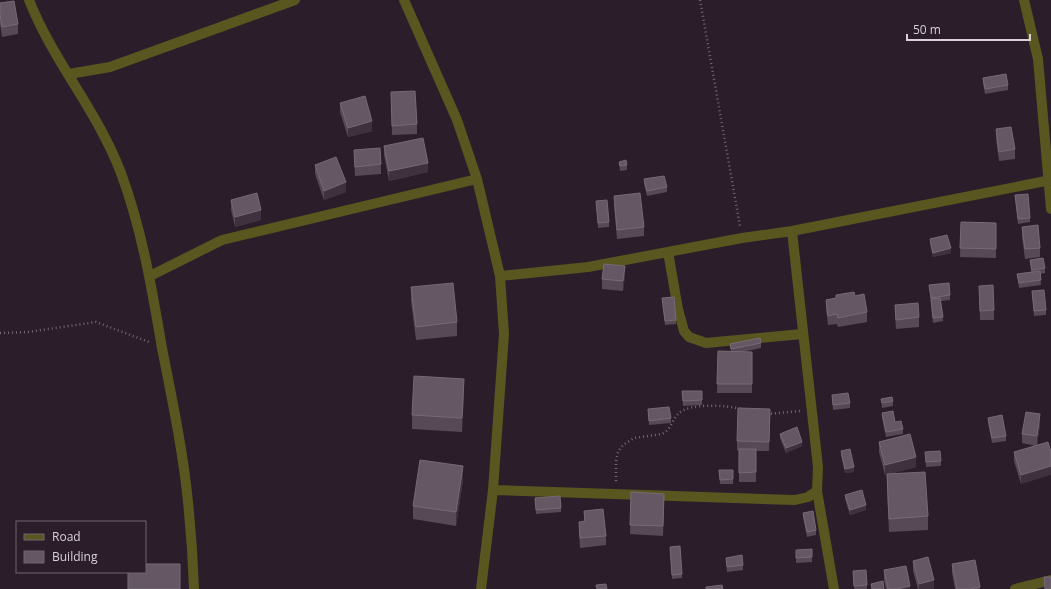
<svg xmlns="http://www.w3.org/2000/svg" width="1051" height="589" viewBox="0 0 1051 589" font-family="'Open Sans',sans-serif">
	<style>
		.lines { fill: none; stroke-linecap: round; stroke-linejoin: round }
		.path { stroke: #736872; stroke-width: 2.5; stroke-dasharray: 1 3; stroke-linecap: butt }
		.street { stroke: #59561f; stroke-width: 10 }
		.wall { fill: #574956 }
		.shaded-wall { fill: #3f323e }
		.building { fill: #655864; stroke: #776a76 }
	</style>
	<rect width="100%" height="100%" fill="#2b1e2a"/>
	<g class="lines">
		<!-- path -->
		<path class="path" d="M700,0L740,226
			M0,333L28,332L96,322L149,342
			M767,414L800,411
			M616,481V461L618,452L623,445L634,438L662,434C672,429 672,419 679,413C690,403 727,405 741,409"/>
		<!-- street -->
		<path class="street" d="M29,0C53,61 97,110 121,173C142,230 152,289 162,348C172,399 183,451 188,502C191,531 193,560 194,589
			M404,0L457,120L477,179L500,276L504,334L493,490L481,589
			M1024,0L1038,59L1051,209
			M69,74L110,67L295,0
			M668,252L678,309L684,331L689,337L706,343L802,334
			M150,276L222,240L477,179
			M500,276L588,267L742,238L792,231L1051,180
			M493,490L795,500L808,497L817,491L818,467L792,231
			M817,491L834,589
			M1015,589L1051,580"/>
	</g>
	<!-- wall -->
	<path class="wall" d="M0,3L18,24V34L2,37L0,24Z
		M983,78L1008,85V90L985,94L983,83Z
		M391,92L417,124V134L392,135Z
		M340,103L372,131L348,137L340,112Z
		M996,129L1015,149V159L999,161L996,139Z
		M384,146L428,172L389,181L384,155Z
		M354,150L381,164V174L355,176L354,159Z
		M619,162L627,165V170L620,171Z
		M315,165L346,192L324,200L315,174Z
		M644,179L667,187V192L647,196L644,184Z
		M1015,195L1030,218V222L1018,224Z
		M614,196L644,227V236L617,239L614,205Z
		M231,200L261,220L235,227L231,210Z
		M596,201L609,222V227L598,228Z
		M961,222L996,223V258L960,257Z
		M1022,227L1040,248V257L1025,259L1022,237Z
		M930,239L951,253L933,257L930,244Z
		M1030,260L1045,268V273L1040,274L1041,285L1019,288L1017,274L1031,272Z
		M625,275L623,291L602,289V279Z
		M929,285L950,295V300L941,301L943,321L933,323Z
		M979,286L994,310V320H980Z
		M411,287L457,322V336L416,340L411,301Z
		M1032,291L1046,310V315L1034,316Z
		M836,295L855,296L867,312V322L838,327L837,324L828,325L826,309V300L836,298Z
		M662,298L676,320V324L665,325Z
		M895,305L919,317V327L896,329L895,315Z
		M761,343V348L742,352H752V393H717L718,351L731,352L730,344Z
		M682,391H702V405L683,406Z
		M464,393L462,432L412,429V415Z
		M832,395L850,403V408L833,410Z
		M881,399L893,401V406L882,408Z
		M648,409L671,418V423L649,425Z
		M770,409L769,451H756V482H739V451L737,450V441Z
		M882,413L895,422L903,429V434L886,437L882,418Z
		M988,418L1006,436V441L992,443L988,423Z
		M1040,424L1037,445L1021,484L1014,461V452L1036,446L1022,443V434Z
		M780,434L802,446L786,453L780,438Z
		M879,442L916,467L885,475L879,452Z
		M841,451L854,472L845,473L841,455Z
		M925,452L941,461V466L926,467Z
		M719,470L733,479V484H720Z
		M887,474L928,516V530L889,532L887,488Z
		M463,480L456,526L413,519V506Z
		M631,492L664,503L663,536L630,534Z
		M845,495L866,510L850,515L845,499Z
		M535,498L561,508V512L536,514Z
		M584,511L606,536V545L580,548L579,531V522L584,521Z
		M803,513L816,530V535L807,537L803,517Z
		M670,547L682,574V578L672,579Z
		M812,549V562L796,563V550Z
		M726,558L743,565V570L727,572Z
		M913,561L934,589H918L913,571Z
		M952,564L980,587V589H955L952,573Z
		M884,570L910,589H886L884,580Z
		M853,571L867,585V589H854Z"/>
	<!-- shaded-wall -->
	<path class="shaded-wall" d="M372,121V131L348,137V128Z
		M428,163V172L389,181V171Z
		M346,182V192L324,200V191Z
		M261,210V220L235,227V217Z
		M951,248V253L933,257V253Z
		M625,266V275L623,291V281Z
		M464,379V393L462,432V418Z
		M1040,414V424L1037,446V436Z
		M802,442V446L786,453V448Z
		M916,457V467L885,475V465Z
		M463,466V480L456,526V512Z
		M1051,466V475L1021,484V475Z
		M854,467V472L845,473V469Z
		M866,505V510L850,515V510Z
		M934,580V589H919V584Z
		M910,586V589H897Z"/>
	<!-- building -->
	<path class="building" d="M14,1L18,24L2,27L0,14V3Z
		M1006,74L1008,85L985,89L983,78Z
		M415,91L417,124L392,126L391,92Z
		M365,96L372,121L348,128L340,103Z
		M1011,127L1015,149L999,152L996,129Z
		M423,138L428,163L389,171L384,146Z
		M380,148L381,164L355,167L354,150Z
		M336,157L346,182L324,191L315,165Z
		M626,160L627,165L620,166L619,162Z
		M664,176L667,187L647,191L644,179Z
		M257,193L261,210L235,217L231,200Z
		M640,193L644,227L617,230L614,196Z
		M1028,194L1030,218L1018,219L1015,195Z
		M607,200L609,222L598,223L596,201Z
		M961,222L996,223V249L960,248Z
		M1038,225L1040,248L1025,249L1022,227Z
		M947,235L951,248L933,253L930,239Z
		M1043,258L1045,268L1032,270L1030,260Z
		M604,264L625,266L623,281L602,279Z
		M1040,271L1041,280L1019,283L1017,274Z
		M453,283L457,322L416,327L411,287Z
		M949,283L950,295L931,298L929,285Z
		M993,285L994,310L980,311L979,286Z
		M1044,290L1046,310L1034,311L1032,291Z
		M854,292L855,296L864,294L867,312L838,318L837,314L828,316L826,300L836,298V295Z
		M674,297L676,320L665,321L662,298Z
		M940,298L943,317L933,318L931,299Z
		M918,303L919,317L896,320L895,305Z
		M760,338L761,343L731,349L730,344Z
		M718,351L752,352V384H717Z
		M414,376L464,379L462,418L412,415Z
		M682,391H702V400L683,401Z
		M848,393L850,403L833,405L832,395Z
		M892,397L893,401L882,403L881,399Z
		M669,407L671,418L649,421L648,409Z
		M738,408L770,409L769,442L737,441Z
		M893,411L895,422L901,421L903,429L886,432L882,413Z
		M1026,412L1040,414L1037,436L1022,434Z
		M1002,415L1006,436L992,438L988,418Z
		M797,427L802,442L786,448L780,434Z
		M910,434L916,457L885,465L879,442Z
		M1048,442L1051,452V466L1021,475L1014,452Z
		M739,449H756V472L739,473Z
		M850,449L854,467L845,469L841,451Z
		M940,451L941,461L926,462L925,452Z
		M420,460L463,466L456,512L413,506Z
		M719,470H733V479L720,480Z
		M925,472L928,516L889,519L887,474Z
		M862,490L866,505L850,510L845,495Z
		M631,492L664,494L663,526L630,525Z
		M560,496L561,508L536,510L535,498Z
		M603,509L606,536L580,538L579,522L585,521L584,511Z
		M813,511L816,530L807,532L803,513Z
		M680,546L682,574L672,575L670,547Z
		M812,549V557L796,558V550Z
		M742,555L743,565L727,567L726,558Z
		M928,557L934,580L919,584L913,561Z
		M975,560L980,587L970,589H957L952,564Z
		M145,564H180V589H128V572H145Z
		M906,566L910,586L897,589H888L884,570Z
		M866,570L867,585L854,586L853,571Z
		M1044,577H1051V589H1045Z
		M883,581L884,589H872L871,584Z
		M606,584L607,589H597L596,585Z
		M722,585L723,589H706V587Z"/>
	<!-- legend -->
	<rect x="16" y="521" width="130" height="52" fill="#2b1e2a" stroke="#716570"/>
	<rect x="24" y="534" width="20" height="6" fill="#59561f" stroke="#716570"/>
	<text x="52" y="541" font-size="12" fill="#d9d0d8">Road</text>
	<rect x="24" y="551" width="20" height="12" fill="#655864" stroke="#716570"/>
	<text x="52" y="561" font-size="12" fill="#d9d0d8">Building</text>
	<!-- scale -->
	<path d="M907 34v6h123v-6" fill="none" stroke="#d9d0d8" stroke-width="2"/>
	<text x="913" y="34" font-size="12" fill="#d9d0d8" stroke="#2b1e2a" stroke-width="3" paint-order="stroke">50 m</text>
</svg>
